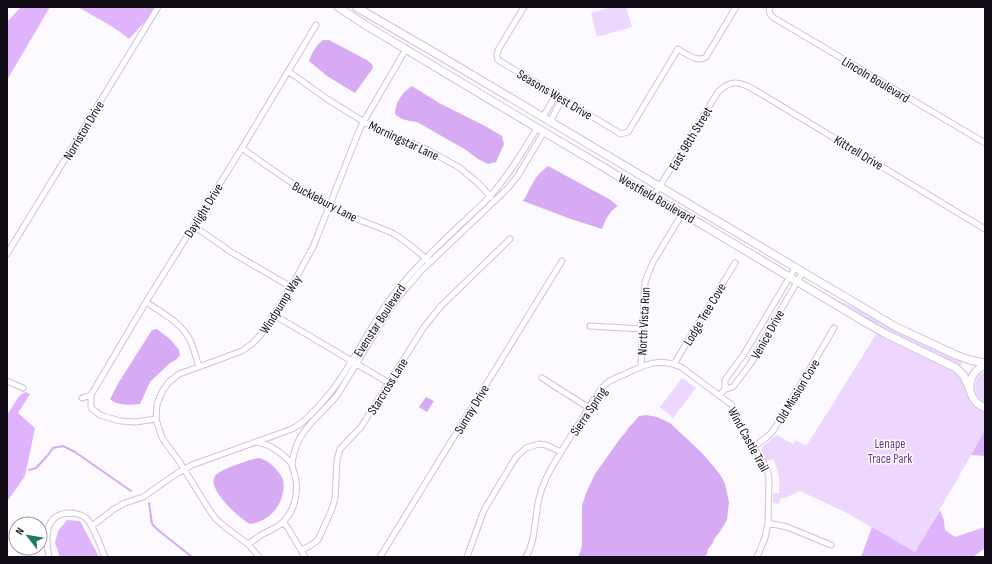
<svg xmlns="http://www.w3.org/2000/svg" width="992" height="564" viewBox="0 0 992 564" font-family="'Sofia Sans Condensed',sans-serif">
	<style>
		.green { fill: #eed7ff }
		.forest { fill: #dfb4fd }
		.water { fill: #d6abf4 }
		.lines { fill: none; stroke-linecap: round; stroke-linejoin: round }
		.stream { stroke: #d6abf4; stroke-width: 2 }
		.street-casing { stroke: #d1c0dd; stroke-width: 7 }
		.secondary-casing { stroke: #d1c0dd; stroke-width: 9 }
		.street { stroke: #fff; stroke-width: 5 }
		.secondary { stroke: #fff; stroke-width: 7 }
		.labels { text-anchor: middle; stroke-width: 3; stroke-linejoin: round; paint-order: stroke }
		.street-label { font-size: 13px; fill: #130d17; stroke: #fff }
		.park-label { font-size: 13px; fill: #6f3a8e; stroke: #fff }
	</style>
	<rect width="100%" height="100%" fill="#fcf9ff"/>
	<!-- green -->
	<path class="green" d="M612,7H626L632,27L597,37L591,13Z
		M830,297L858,309L900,332L963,361L960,367L898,337L829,298Z
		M876,334L952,369C955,371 958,373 960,375C971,389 962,403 985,412V431L915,552L845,512L800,491L785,498H781L779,504L773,503V493H779C780,480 779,470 773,459L767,461L761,451L763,446L777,435L793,444L796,440L806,446L836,399Z
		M985,371V403C972,395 972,378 985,371Z
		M682,378L696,388L673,418L660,407Z"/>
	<!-- forest -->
	<path class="forest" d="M21,7H50L7,80V22Z
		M78,7H155L152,14L129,39L116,29Z
		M25,392L30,394L18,413L35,428L25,476L8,500L7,503V415L19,396Z
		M985,431V456L971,455L984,432Z
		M940,510L944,520L945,530L955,537L985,527V548L973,557H861L872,527L915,552Z
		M67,520L80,521L99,557H60L55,543L58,531Z"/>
	<!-- water -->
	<path class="water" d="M323,40H329L367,60L372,64L373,68L355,93L327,76L309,61C312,53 316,45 323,40Z
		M412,86L439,103L485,126L502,136L504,144L496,162L488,164L478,159L466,150L417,122C409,121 401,120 395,114C395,102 403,92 412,86Z
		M548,166L609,199L618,206C609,211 605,221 602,229L571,219L523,201C527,195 529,189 533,183C536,176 542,171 548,166Z
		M157,329L171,340L179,350L180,355L177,359L170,363L150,382L140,404C131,405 117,406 110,399L119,382L152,330Z
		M426,397L434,401L427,412L419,407Z
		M646,415L657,417L670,423L701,452L714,467L721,476L725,484L729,502L727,520L719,533L714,539L713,543L708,549L707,554L704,557H578L581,550L582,544V506L586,493L595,474L622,436C626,433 627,430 629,427C633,423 636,420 639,416Z
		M258,458C265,459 269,462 274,467C278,471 281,475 283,480C284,484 284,488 283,492C280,509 267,522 250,524C240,519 206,489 215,476C220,469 249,460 258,458Z"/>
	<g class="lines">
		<!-- stream -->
		<path class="stream" d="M29,470L36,468L48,455L53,448L63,446L75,452L131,491
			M149,503L152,524L158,530L192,557"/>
		<defs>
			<path id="street" d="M524,7L498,50L497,55L498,60L621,134L628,132L678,49C687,54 697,63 706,57L736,7
				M770,7C768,12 770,15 774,18L985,143
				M288,71L327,99L371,126L390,135L426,149L460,168L479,184L491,197
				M543,117L556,95
				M550,122L562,99
				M242,148C273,171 305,193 340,211C357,221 376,225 394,234C406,241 417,251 428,260
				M653,197L718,92C730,80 739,81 753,89L985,229
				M194,226L231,252L291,287
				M7,254L158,7
				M146,302C162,313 181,322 190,340C194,348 196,358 199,367
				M274,315L389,383
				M590,326L642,329
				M674,364L735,263
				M641,366L645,282L653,262L682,214
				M542,378L589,408
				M7,381L23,388
				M725,389V380L744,354L795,268
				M720,395L725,389L733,387L751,363L773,323L803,272
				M82,398L91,395
				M156,419L136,422L120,421L100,415L91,408V395L146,302L242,148L316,25
				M256,442C270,444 283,454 292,464
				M753,447L767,437L773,431L834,328
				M283,522L288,528L305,557
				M768,523L787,527L831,545
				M92,526L114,509L125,503L143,497L176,474L192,465L292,429C302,424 308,418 315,410C342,383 358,349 378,317C400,281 432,252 462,223C472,214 482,205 491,195C509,175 523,151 537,128
				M248,544C253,541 257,538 261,535C268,531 277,528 282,523C294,512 298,495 296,480C295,475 293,470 292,465C292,459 295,450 297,444C305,425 325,411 338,394L383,320L394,303L407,287L421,271L506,190L517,177L544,132
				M302,550L311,545L318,540L332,509L335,498L337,460L340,449L361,427L424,327L441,306L510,239
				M49,557C45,539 44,515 68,513C75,513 81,514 86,518C94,526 100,546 105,557
				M259,557L248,544L225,527L216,519L210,511L179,461L162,438L156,419L157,404L163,390L169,382L179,374L193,369L242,351L253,343L263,332L291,287L313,247L361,126L406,49
				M380,557L562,261
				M467,557L484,510L516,457L526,448L539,444L546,445L561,452
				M526,557C537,538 534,515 540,495C543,483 549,472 555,462C564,447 573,432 583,418C589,407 597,391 607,383C612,379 618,377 623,375C644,365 658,357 681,367L732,405L741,428L750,443L763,461L768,473L769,478L768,523L765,538L757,557"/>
			<path id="secondary" d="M338,7L367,26L544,132L605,168L639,189L701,224L863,321L886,334L956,368L964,376L970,390
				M356,7L442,57L803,272L896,327L956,355L970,360L985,363
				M985,365C965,374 965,399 985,408"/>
		</defs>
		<!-- street casing -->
		<use href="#street" class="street-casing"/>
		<!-- secondary casing -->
		<use href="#secondary" class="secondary-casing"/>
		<!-- street -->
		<use href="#street" class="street"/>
		<!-- secondary -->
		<use href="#secondary" class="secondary"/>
	</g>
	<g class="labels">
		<!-- street labels -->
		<g class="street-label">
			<text transform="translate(876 79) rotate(31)" y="5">Lincoln Boulevard</text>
			<text transform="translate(555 94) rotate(31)" y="5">Seasons West Drive</text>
			<text transform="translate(83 130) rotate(-59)" y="5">Norriston Drive</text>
			<text transform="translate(690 138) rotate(-59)" y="5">East 98th Street</text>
			<text transform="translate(404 140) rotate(25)" y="5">Morningstar Lane</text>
			<text transform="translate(859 152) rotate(31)" y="5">Kittrell Drive</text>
			<text transform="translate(657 198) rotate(30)" y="5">Westfield Boulevard</text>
			<text transform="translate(325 201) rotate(28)" y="5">Bucklebury Lane</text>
			<text transform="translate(203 210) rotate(-58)" y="5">Daylight Drive</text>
			<text transform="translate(280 304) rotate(-58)" y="5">Windpump Way</text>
			<text transform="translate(704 314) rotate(-59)" y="5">Lodge Tree Cove</text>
			<text transform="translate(379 320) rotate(-57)" y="5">Evenstar Boulevard</text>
			<text transform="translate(643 321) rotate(-87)" y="5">North Vista Run</text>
			<text transform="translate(767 334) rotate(-61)" y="5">Venice Drive</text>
			<text transform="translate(387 386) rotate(-58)" y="5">Starcross Lane</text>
			<text transform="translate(797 391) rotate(-59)" y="5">Old Mission Cove</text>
			<text transform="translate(471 409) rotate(-59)" y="5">Sunray Drive</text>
			<text transform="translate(588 411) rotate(-56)" y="5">Sierra Spring</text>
			<text transform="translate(749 439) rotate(61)" y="5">Wind Castle Trail</text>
		</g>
		<!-- park labels -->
		<g class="park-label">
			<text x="890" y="448">Lenape<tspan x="890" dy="15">Trace Park</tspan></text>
		</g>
	</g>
	<!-- border -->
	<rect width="992" height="564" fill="none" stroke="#130d17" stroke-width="16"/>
	<!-- north arrow -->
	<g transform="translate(28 536) rotate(301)"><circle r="19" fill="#ffffff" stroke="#a19ea2"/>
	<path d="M0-3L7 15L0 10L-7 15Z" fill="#1b7e56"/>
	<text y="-6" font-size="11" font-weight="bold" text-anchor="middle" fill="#130d17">N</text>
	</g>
</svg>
